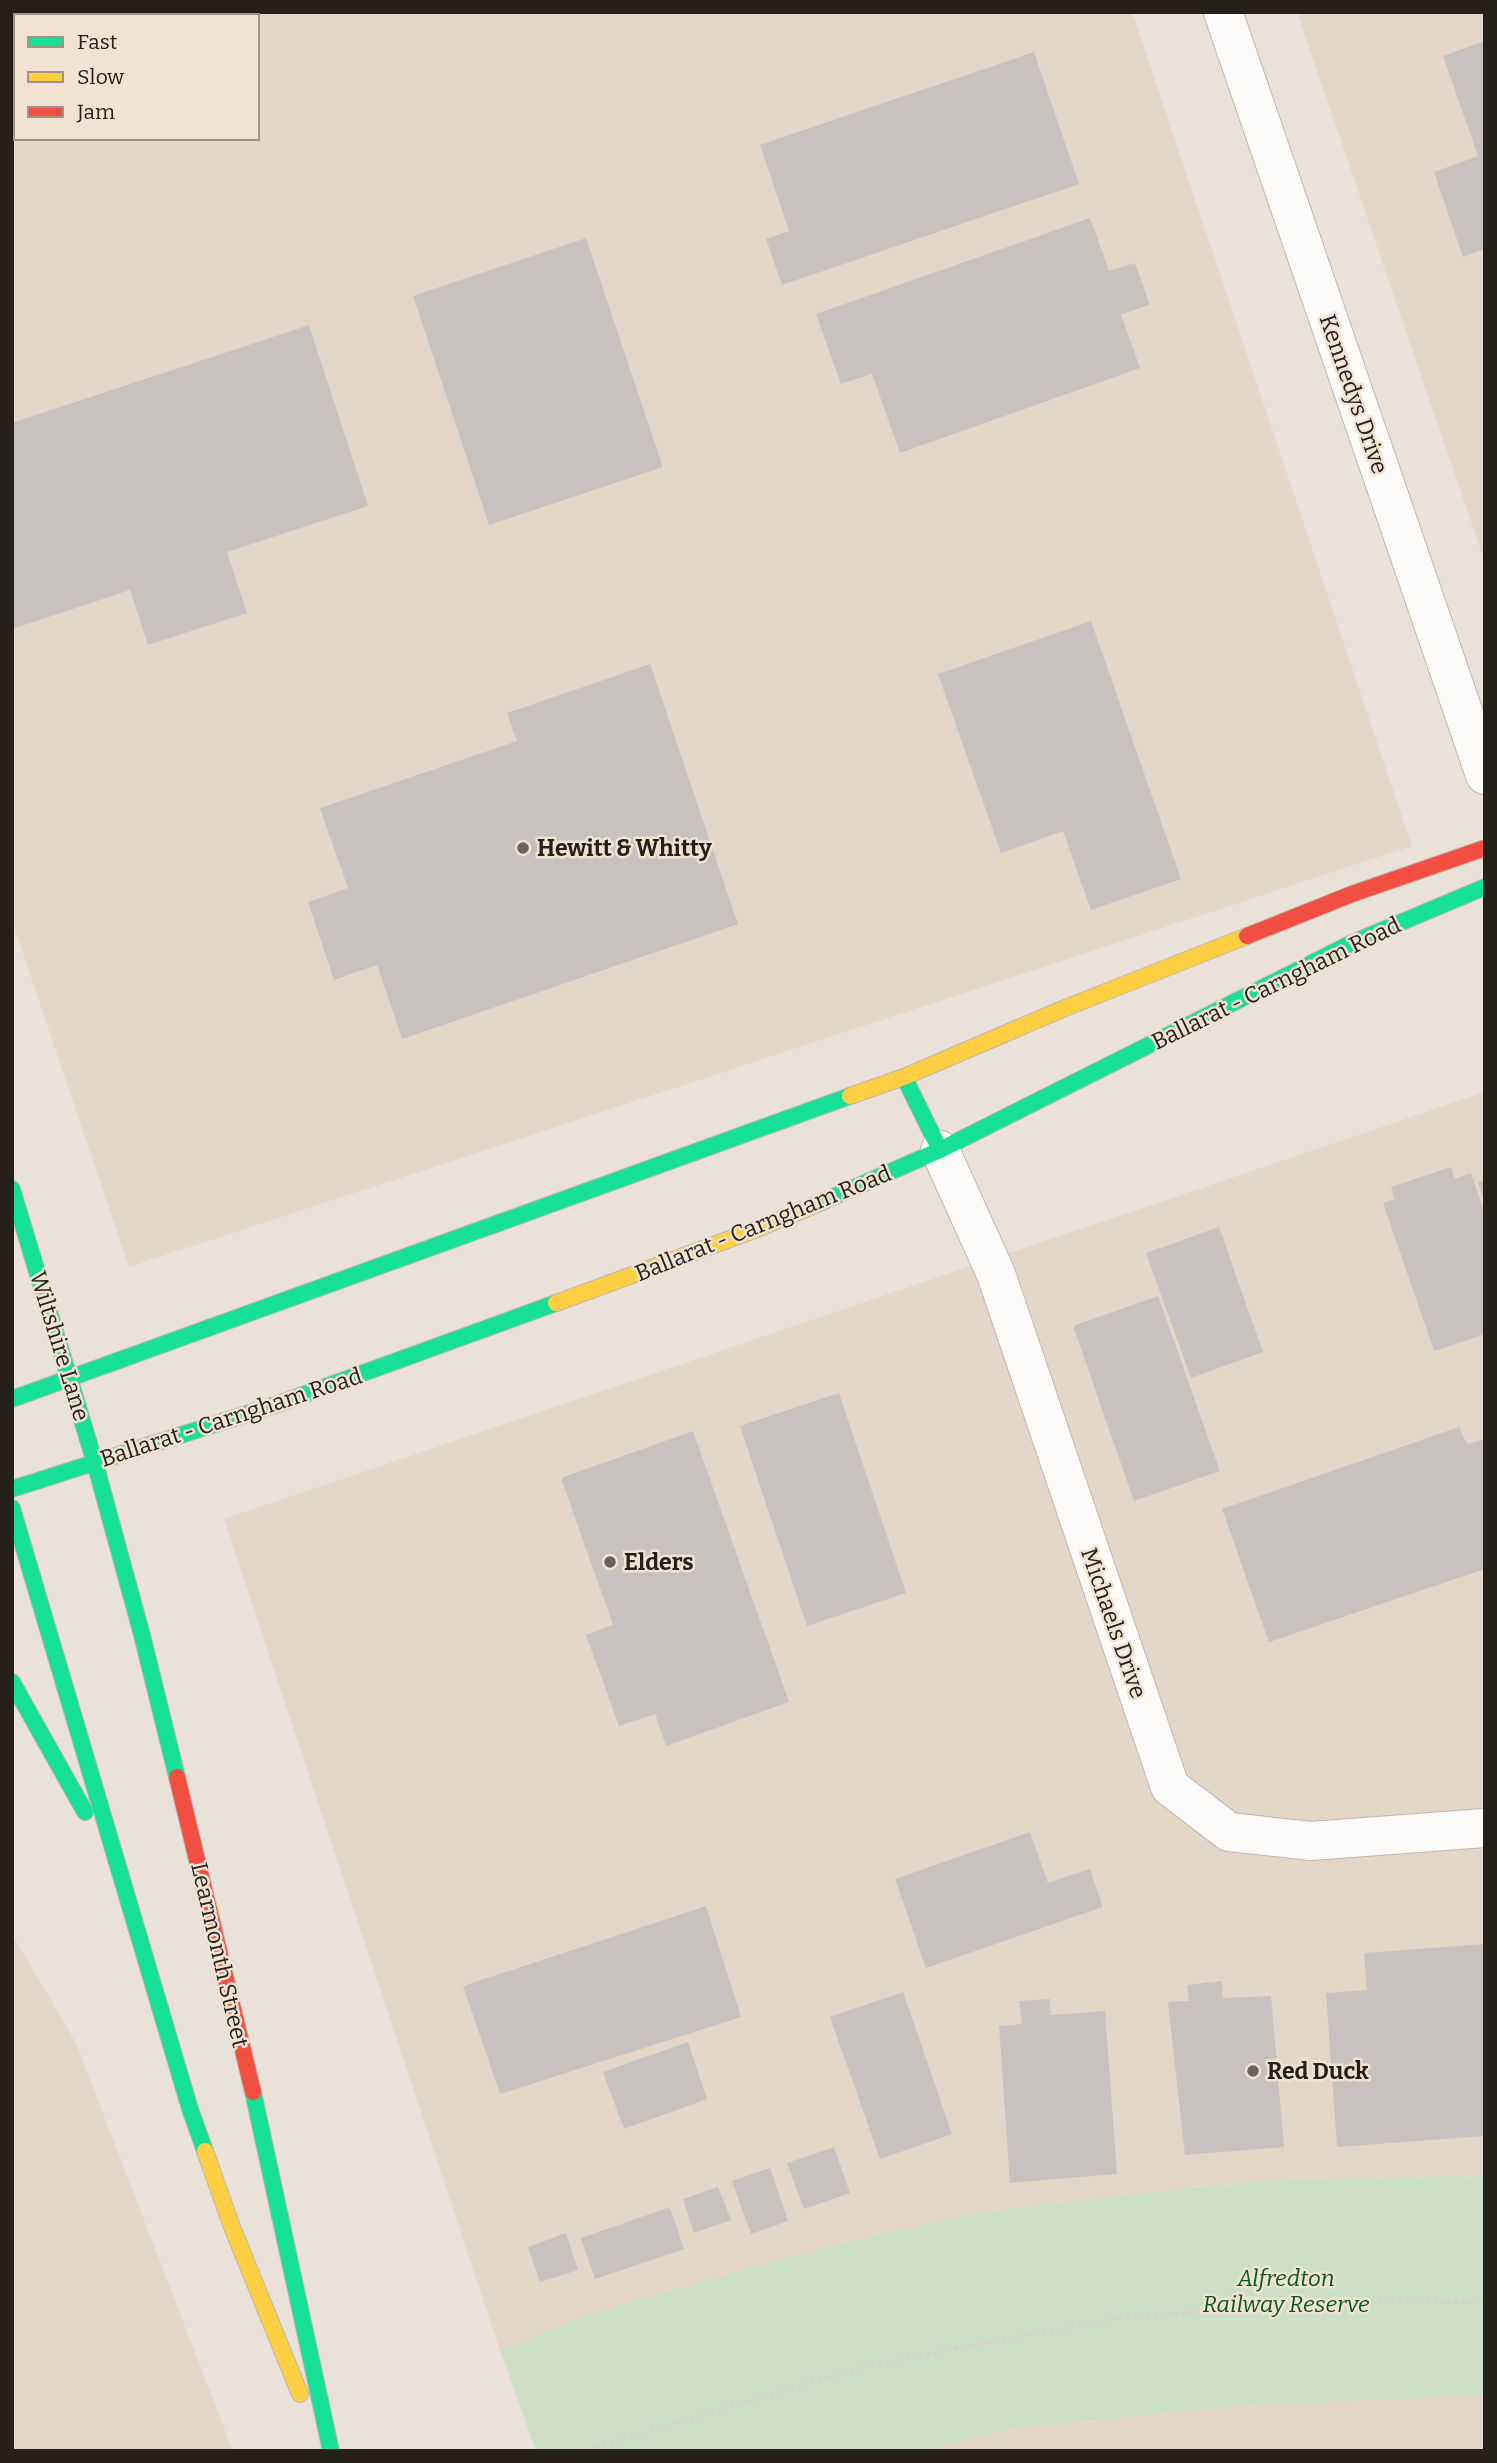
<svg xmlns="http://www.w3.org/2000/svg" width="1497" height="2463" viewBox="0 0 1497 2463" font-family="Bitter,serif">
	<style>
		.built { fill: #e5d7c7; fill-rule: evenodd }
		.green { fill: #cde0c6 }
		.building { fill: #c7c2c0 }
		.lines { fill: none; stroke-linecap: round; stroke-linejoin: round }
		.street-casing { stroke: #bdb7b0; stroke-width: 40 }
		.fast-casing { stroke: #bdb7b0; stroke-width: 18 }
		.slow-casing { stroke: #bdb7b0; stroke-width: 18 }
		.jam-casing { stroke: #bdb7b0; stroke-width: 18 }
		.path { stroke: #d5d2d0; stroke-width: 4.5; stroke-dasharray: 3.5 3.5; stroke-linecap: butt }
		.street { stroke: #fcfbf9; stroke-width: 38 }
		.fast { stroke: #16e098; stroke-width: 16 }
		.slow { stroke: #ffcf43; stroke-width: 16 }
		.jam { stroke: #f24e42; stroke-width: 16 }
		.poi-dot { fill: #6a645d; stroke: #f1e2d2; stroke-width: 2.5 }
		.labels { text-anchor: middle; stroke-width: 5; stroke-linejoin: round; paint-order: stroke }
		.street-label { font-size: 23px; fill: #25201a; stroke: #f1e2d2 }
		.poi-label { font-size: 23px; font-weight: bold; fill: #25201a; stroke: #f1e2d2; text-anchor: start }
		.park-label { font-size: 23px; font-style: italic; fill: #035b19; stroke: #f1e2d2 }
	</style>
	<rect width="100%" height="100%" fill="#eae2d9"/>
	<!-- built -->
	<path class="built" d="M12,12H1132L1412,846L129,1267L12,921ZM16,16H257V138H16Z
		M1297,12H1485V563Z
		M1485,1092V2176L1279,2179L1134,2194L980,2213L880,2234L767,2263L586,2315L500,2350L224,1519Z
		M12,1934L76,2043L233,2451H12Z
		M1476,2394L1485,2395V2451H919L1015,2428L1240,2406Z"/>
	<!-- green -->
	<path class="green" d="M1485,2176V2395L1240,2406L1015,2428L919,2451H536L500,2350L586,2315L767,2263L880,2234L980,2213L1134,2194L1279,2179Z"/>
	<!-- building -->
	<path class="building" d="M12,12H244V13L235,16H16V92L12,93Z
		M1485,41V249L1463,257L1434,172L1478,156L1443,56Z
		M1034,52L1079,184L782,285L766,239L789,231L760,145Z
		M1090,218L1109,271L1135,263L1150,305L1121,314L1140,368L900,453L872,374L841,384L816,314Z
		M586,238L663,467L489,525L413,296Z
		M309,325L368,506L227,552L247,613L148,645L130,590L12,629V423Z
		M1091,621L1181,879L1091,910L1063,831L1001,853L938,674Z
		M650,664L738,924L402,1039L377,965L334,980L308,902L348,888L320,808L517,741L507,713Z
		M1451,1167L1455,1179L1471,1173L1485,1214V1334L1434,1351L1383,1203L1395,1199L1391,1187Z
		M1485,1180V1201H1484L1478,1182Z
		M1219,1227L1263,1352L1191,1378L1146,1253Z
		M1158,1296L1220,1471L1134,1501L1073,1326Z
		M839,1393L906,1593L807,1626L740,1426Z
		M1459,1427L1467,1444L1485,1439V1569L1269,1642L1222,1509Z
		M693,1431L789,1702L666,1746L655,1714L619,1726L586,1635L613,1625L561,1478Z
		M1030,1832L1048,1883L1090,1869L1103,1907L926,1968L895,1879Z
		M706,1906L741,2017L500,2094L463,1986Z
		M1485,1944V2136L1337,2147L1326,1993L1367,1990L1364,1953Z
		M1222,1981L1223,1998L1271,1996L1284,2147L1185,2155L1168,2002L1189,2001L1187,1985Z
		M903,1992L952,2134L880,2159L830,2017Z
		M1050,1999L1051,2015L1105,2011L1117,2174L1010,2183L999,2026L1022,2024L1019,2001Z
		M688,2042L707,2099L624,2129L603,2072Z
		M834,2147L850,2193L804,2209L787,2163Z
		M770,2168L788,2221L751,2234L732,2181Z
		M718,2187L731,2220L694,2233L683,2199Z
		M670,2207L684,2249L595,2279L581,2238Z
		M566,2233L578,2270L540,2282L528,2247Z"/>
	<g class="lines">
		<defs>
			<path id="street" d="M1223,12L1485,775
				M940,1150L996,1274L1170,1787L1229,1832L1311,1841L1485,1828"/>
			<path id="fast" d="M904,1077L940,1150
				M12,1189L95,1463L142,1635L177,1777
				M815,1205L940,1150L1352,943L1485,887
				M12,1399L850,1096
				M12,1489L278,1404L556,1303
				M12,1508L190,2109L205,2151
				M12,1682L85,1812
				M253,2092L331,2451"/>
			<path id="slow" d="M850,1096L904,1077L1065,1008L1247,936
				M556,1303L757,1229L815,1205
				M205,2151L232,2227L300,2394"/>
			<path id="jam" d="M1247,936L1352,894L1485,848
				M177,1777L253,2092"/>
		</defs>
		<!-- street casing -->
		<use href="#street" class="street-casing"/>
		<!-- fast casing -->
		<use href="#fast" class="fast-casing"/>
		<!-- slow casing -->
		<use href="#slow" class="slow-casing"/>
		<!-- jam casing -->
		<use href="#jam" class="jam-casing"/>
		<!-- path -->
		<path class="path" d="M583,2451L863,2367L1115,2318L1354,2301L1485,2302"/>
		<!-- street -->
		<use href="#street" class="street"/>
		<!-- fast -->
		<use href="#fast" class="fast"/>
		<!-- slow -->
		<use href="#slow" class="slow"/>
		<!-- jam -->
		<use href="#jam" class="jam"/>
	</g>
	<!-- markers -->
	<g class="poi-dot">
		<circle cx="523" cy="848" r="7"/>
		<circle cx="610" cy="1562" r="7"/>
		<circle cx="1253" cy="2071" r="7"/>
	</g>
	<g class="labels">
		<!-- street labels -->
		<g class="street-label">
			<text transform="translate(1354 394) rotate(71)" y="8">Kennedys Drive</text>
			<text transform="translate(1276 983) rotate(-26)" y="8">Ballarat - Carngham Road</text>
			<text transform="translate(763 1223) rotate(-22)" y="8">Ballarat - Carngham Road</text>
			<text transform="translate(60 1346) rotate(73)" y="8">Wiltshire Lane</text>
			<text transform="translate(231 1417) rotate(-18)" y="8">Ballarat - Carngham Road</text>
			<text transform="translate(1114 1623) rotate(71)" y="8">Michaels Drive</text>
			<text transform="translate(220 1955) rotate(77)" y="8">Learmonth Street</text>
		</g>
		<!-- poi labels -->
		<g class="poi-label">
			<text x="537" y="856">Hewitt &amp; Whitty</text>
			<text x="624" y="1570">Elders</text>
			<text x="1267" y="2079">Red Duck</text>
		</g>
		<!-- park labels -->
		<g class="park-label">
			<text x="1286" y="2286">Alfredton<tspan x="1286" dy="26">Railway Reserve</tspan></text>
		</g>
	</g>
	<!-- border -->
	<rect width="1497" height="2463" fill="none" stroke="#25201a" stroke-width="28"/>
	<!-- legend -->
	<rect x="14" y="14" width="245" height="126" fill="#f1e2d2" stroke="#9f9488" stroke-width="2"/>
	<rect x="28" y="37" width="35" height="10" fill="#16e098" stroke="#9f9488" stroke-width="2"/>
	<text x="77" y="49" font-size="21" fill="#25201a">Fast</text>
	<rect x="28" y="72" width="35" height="10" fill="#ffcf43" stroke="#9f9488" stroke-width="2"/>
	<text x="77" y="84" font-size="21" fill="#25201a">Slow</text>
	<rect x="28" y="107" width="35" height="10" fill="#f24e42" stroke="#9f9488" stroke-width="2"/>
	<text x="77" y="119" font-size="21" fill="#25201a">Jam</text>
</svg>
